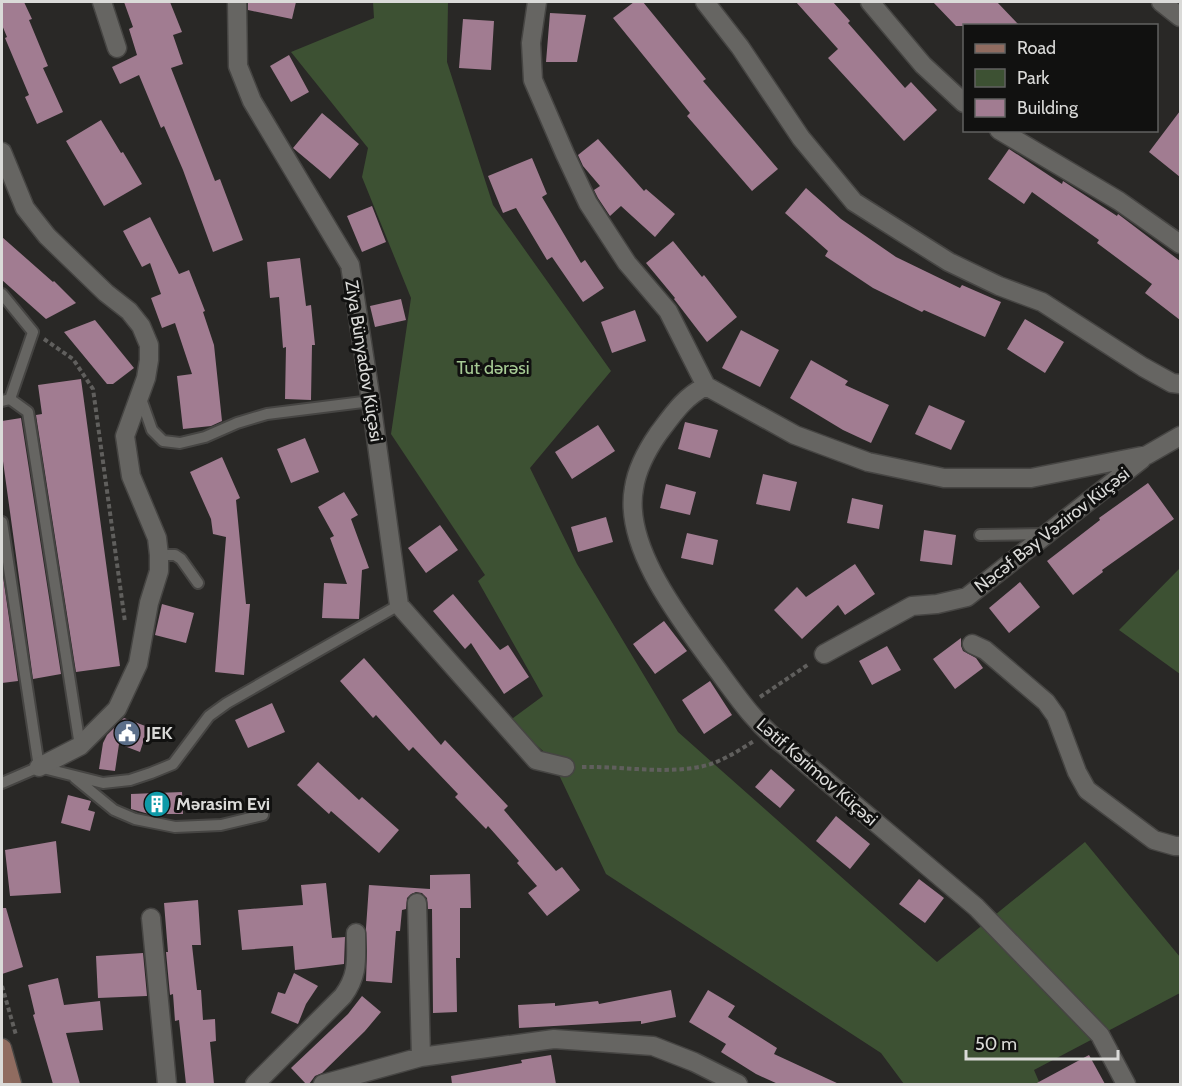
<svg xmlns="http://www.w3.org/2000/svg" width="1182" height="1086" viewBox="0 0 1182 1086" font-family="Cabin,sans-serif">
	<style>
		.green { fill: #3d5133 }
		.building { fill: #a17c91 }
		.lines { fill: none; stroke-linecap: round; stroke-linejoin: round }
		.lane-casing { stroke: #464543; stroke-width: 14 }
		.street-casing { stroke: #464543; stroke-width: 21 }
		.secondary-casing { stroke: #464543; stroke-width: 21 }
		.path { stroke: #605f5d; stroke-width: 4; stroke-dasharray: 4.5 3; stroke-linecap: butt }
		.lane { stroke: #666562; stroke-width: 10 }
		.street { stroke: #666562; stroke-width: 18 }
		.secondary { stroke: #906c60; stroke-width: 18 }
		.labels { text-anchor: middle; stroke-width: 6; stroke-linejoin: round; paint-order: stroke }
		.street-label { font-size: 18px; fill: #dadad8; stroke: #111110 }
		.park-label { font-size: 18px; fill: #a7cb95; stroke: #111110 }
		.poi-label { font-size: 18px; font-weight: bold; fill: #dadad8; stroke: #111110; text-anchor: start }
	</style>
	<rect width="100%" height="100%" fill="#292826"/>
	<!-- green -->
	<path class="green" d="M373,2H448L447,62L493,205L611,371L530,468L577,564L678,732L937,962L1085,842L1180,957V993L1034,1070L1040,1084H904L881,1053L606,874L551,758L509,721L543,696L478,581L485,575L391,434L411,298L362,177L368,148L291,52L374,18Z
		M1180,568V674L1119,630Z"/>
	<!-- building -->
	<path class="building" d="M2,2H24L32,19L29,20L48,66L43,68L63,112L37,124L25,97L29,95L5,38L7,37L2,25Z
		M124,2H170L182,32L173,35L183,64L171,68L215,181L220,179L243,240L213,252L183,170L164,126L161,128L139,75L120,84L112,67L137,55L129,29L133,27Z
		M248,2H296L292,19L248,10Z
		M634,2H643L706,79L703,81L778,169L752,191L687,116L690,113L613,18Z
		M796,2H833L850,21L848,23L905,88L911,82L937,110L904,141L828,58L838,49Z
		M933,2H997L1020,26H956Z
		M550,13L586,15L577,62H546Z
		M463,19L494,21L491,70L459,68Z
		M289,55L309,92L291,102L270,66Z
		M1180,111V177L1149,152Z
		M322,113L359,144L330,179L293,148Z
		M101,120L121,153L123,152L142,184L104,206L66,141Z
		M598,139L644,191L646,189L675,214L655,237L621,206L610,216L598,198L594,190L600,186L583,166L578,155Z
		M1009,149L1062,184L1063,181L1117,216L1118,214L1180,261V320L1145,293L1152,284L1097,243L1099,240L1032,192L1024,204L988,179Z
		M532,158L547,194L542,197L581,263L585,260L604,288L583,302L552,257L547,260L516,208L503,213L488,176Z
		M806,188L841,219L896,257L960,288L962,285L1001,302L985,337L924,310L922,312L873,288L825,256L828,251L785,213Z
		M372,206L386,242L362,252L347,216Z
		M150,217L179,274L189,270L205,311L203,312L214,345L222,421L211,426L183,429L177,376L192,374L175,323L162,328L151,298L161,294L150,263L142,267L123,231Z
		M2,237L53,282L54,281L76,303L46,319L2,280Z
		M673,241L702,277L704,275L737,317L707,342L674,299L675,298L646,263Z
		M300,258L306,306L311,305L315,345H312L311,400L285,399L286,347L283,348L279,297L270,298L267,262Z
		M401,299L406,320L375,327L370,306Z
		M635,310L646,341L612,353L601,322Z
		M1025,319L1064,342L1045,373L1007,349Z
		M95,320L134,368L113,384H107L64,332Z
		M741,330L779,350L760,387L722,368Z
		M811,360L848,381L845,385L889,405L871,443L843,430L790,398Z
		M81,379L120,666L76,672L36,415L42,414L38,385Z
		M929,405L965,421L951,450L915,434Z
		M21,418L61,674L33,679L2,454V421Z
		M685,422L718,430L710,458L678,449Z
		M598,425L615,451L572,479L555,452Z
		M305,438L319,472L291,483L277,449Z
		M222,457L240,498L236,500L246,604H250L244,675L215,672L226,537L213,534L211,519L190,472Z
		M763,474L797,482L790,511L756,504Z
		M1148,483L1174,519L1102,570L1103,572L1073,595L1047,561L1100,520L1099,518Z
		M666,484L696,492L690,515L660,508Z
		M344,492L358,515L351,519L369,568L362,570L359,619L322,618L324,583L347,584L330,538L334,536L318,507Z
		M852,498L883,505L879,529L847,523Z
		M606,517L613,542L578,552L571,527Z
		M440,525L458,550L426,573L408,548Z
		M924,530L956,535L952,565L920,561Z
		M687,533L718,540L713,565L681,558Z
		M855,564L875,594L845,615L838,605L802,639L774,610L797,587L806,597Z
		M2,569L18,681L2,683Z
		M1020,582L1040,607L1009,633L989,608Z
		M453,594L500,650L508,645L529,677L504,694L471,643L465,649L433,611Z
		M162,604L194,613L186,643L155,635Z
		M664,621L687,651L655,674L633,644Z
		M961,638V646L963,651L976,658L983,668L955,689L933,659Z
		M887,646L901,670L872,685L859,661Z
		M364,658L441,745L445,740L508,806L504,810L556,871L562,867L580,890L547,916L528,893L537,886L517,863L519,861L488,826L486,829L455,797L458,794L413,747L409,751L376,715L373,718L340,681Z
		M710,681L732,715L704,734L682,700Z
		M272,703L285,732L248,748L235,720Z
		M124,718L148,727L140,752L119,744L115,771L99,769L103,743L107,735Z
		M318,762L359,800L362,797L399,830L379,853L331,811L329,814L297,785Z
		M771,769L795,790L780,808L755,787Z
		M182,792L183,814H149L131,809V794Z
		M68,795L91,801L88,810L95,812L90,831L61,823Z
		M836,816L870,844L850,869L816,841Z
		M56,841L61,893L10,896L5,850Z
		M470,874L471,908H460V958H456L457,1012L433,1013L432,909H428L427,898L422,893L416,892L411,894L407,898L406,909L402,910L400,931H396L392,983L366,981L367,951L366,928L369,885L430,889V875Z
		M919,879L944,898L925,923L899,904Z
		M326,883L332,938L345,937L344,964L295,970L293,946L242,950L238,910L303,905L301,885Z
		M198,900L201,945H192L197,990H201L203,1020L215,1019L216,1041L210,1042L214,1084H186L179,1020L175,1021L173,994L170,995L166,952H168L164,903Z
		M2,908H6L23,967L2,974Z
		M143,953L147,996L98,998L96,956Z
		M294,973L318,986L306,1004L298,1024L271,1013L278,992L285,994Z
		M58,978L64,1005L100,1001L103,1030L66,1033L80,1084H53L33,1015L35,1014L28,985Z
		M671,990L676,1017L641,1024V1021L519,1028L518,1005L555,1003V1006L598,1001L599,1004Z
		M708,990L735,1006L728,1017L777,1048L774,1054L839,1084H778L756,1074L721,1052L726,1044L689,1022Z
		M362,996L381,1012L365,1031L322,1073L315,1076L309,1084H306L291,1068L348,1014Z
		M551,1055L556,1084H452L451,1076L522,1063L521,1060Z
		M1089,1055L1105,1084H1035Z"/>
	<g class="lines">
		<defs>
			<path id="lane" d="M2,294L33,332L10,399L2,401
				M140,396L152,430L163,441L180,443L205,437L237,423L267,414L371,401
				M10,399L28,412L80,746
				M2,522L39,767
				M980,535L1044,534
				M159,555H175L181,559L198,583
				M75,778L114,810L135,819L175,827L221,825L263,815
				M2,783L39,767L103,783L130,780L151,773L173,764L209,716L227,703L399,605"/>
			<path id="street" d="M102,2L117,48
				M237,2L238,66L252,101L350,265L371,401L399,605L536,760L565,767
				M537,2L531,43L533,80L565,154L588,203L627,263L668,311L706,386L795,435L868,462L944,478H1031L1147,455L1180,436
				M705,2L740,47L801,138L854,202L949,262L999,286L1042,302L1143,367L1172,383L1180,384
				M870,2L923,65L964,103
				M1161,2L1180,17
				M999,130L1119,201L1180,244
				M2,152L25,208L47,236L106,293L129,311L141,326L149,345V360L146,378L125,436L131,476L157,538L159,555V571L149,603L138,664L117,709L80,746L39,767
				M706,386C684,397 673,414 658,434C647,450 637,468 634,488C623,545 678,616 710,660C733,690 753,723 785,746L976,907L1100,1035L1126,1084
				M972,644L985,650L1046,702L1056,716L1077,772L1087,790L1154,840L1175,846H1180
				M824,654L912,606L937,604L967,597L1142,459
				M417,903L421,1057
				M151,918L167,1084
				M255,1084L343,996C359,974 356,959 356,933
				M323,1084L421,1057L554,1039L653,1046L694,1062L738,1084"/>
			<path id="secondary" d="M2,1048L12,1084"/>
		</defs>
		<!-- lane casing -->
		<use href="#lane" class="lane-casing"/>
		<!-- street casing -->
		<use href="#street" class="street-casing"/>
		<!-- secondary casing -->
		<use href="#secondary" class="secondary-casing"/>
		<!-- path -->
		<path class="path" d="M44,339L73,359L93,389L125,622
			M760,697L809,664
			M582,767C620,766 661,774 699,767C718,764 738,751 754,741
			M2,986L16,1035"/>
		<!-- lane -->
		<use href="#lane" class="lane"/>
		<!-- street -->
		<use href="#street" class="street"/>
		<!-- secondary -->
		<use href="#secondary" class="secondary"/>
	</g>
	<!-- icons -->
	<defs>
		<symbol id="civic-disc" viewBox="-11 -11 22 22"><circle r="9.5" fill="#5c6f8a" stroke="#111110"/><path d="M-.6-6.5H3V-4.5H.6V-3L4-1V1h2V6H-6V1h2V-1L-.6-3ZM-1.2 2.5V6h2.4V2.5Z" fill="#fff"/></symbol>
		<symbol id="building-disc" viewBox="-11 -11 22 22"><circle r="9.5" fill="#0f9aa8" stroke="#111110"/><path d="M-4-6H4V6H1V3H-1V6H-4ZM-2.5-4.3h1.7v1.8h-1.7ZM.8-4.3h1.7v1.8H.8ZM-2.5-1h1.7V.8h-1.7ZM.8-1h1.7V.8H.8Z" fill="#fff"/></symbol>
	</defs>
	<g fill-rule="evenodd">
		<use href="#civic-disc" x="112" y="718" width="30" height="30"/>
		<use href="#building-disc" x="142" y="789" width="30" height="30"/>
	</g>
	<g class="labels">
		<!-- street labels -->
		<g class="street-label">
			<text transform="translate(364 361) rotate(81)" y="6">Ziya Bünyadov Küçəsi</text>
			<text transform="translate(1052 530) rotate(-38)" y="6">Nəcəf Bəy Vəzirov Küçəsi</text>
			<text transform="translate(817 772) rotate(41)" y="6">Lətif Kərimov Küçəsi</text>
		</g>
		<!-- park labels -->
		<g class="park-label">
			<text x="493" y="374">Tut dərəsi</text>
		</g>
		<!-- poi labels -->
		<g class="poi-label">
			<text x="146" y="739">JEK</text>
			<text x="176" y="810">Mərasim Evi</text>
		</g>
	</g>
	<!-- border -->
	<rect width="1182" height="1086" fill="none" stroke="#dadad8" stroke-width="6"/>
	<!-- legend -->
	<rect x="963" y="24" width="195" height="108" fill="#111110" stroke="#616160" stroke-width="1.5"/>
	<rect x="975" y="44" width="30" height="9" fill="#906c60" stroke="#616160" stroke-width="1.5"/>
	<text x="1017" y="54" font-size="18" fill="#dadad8">Road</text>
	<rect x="975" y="69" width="30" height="18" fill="#3d5133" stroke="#616160" stroke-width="1.5"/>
	<text x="1017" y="84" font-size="18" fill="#dadad8">Park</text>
	<rect x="975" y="99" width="30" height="18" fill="#a17c91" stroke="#616160" stroke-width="1.5"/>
	<text x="1017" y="114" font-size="18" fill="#dadad8">Building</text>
	<!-- scale -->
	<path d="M966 1050v9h152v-9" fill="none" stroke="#dadad8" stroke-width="3"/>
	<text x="975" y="1050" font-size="18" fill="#dadad8" stroke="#111110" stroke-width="4.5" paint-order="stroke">50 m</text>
</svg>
